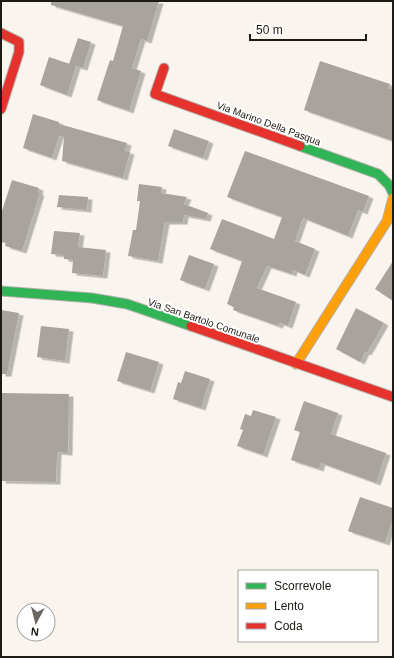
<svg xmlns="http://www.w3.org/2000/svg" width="394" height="658" viewBox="0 0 394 658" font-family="Helvetica,sans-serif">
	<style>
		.building { fill: #a8a39e; filter: url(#shadow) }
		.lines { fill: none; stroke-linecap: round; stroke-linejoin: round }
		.fast-casing { stroke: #b6b2ad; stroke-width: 11 }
		.slow-casing { stroke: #b6b2ad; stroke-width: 11 }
		.jam-casing { stroke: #b6b2ad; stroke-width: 11 }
		.fast { stroke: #30b455; stroke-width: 9 }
		.slow { stroke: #ff9f0a; stroke-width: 9 }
		.jam { stroke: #e5322d; stroke-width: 9 }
		.labels { text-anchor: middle; stroke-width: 4; stroke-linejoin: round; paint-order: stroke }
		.street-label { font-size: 10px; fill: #1d1913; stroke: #fff }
	</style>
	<defs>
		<filter id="shadow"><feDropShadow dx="4.5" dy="2.5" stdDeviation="0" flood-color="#0004"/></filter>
	</defs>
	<rect width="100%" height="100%" fill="#faf4ee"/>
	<!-- building -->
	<path class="building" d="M51,1H159L147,41L141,39L132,68L141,71L129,111L97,100L110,60L113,61L123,26L51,5Z
		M78,38L91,42L83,68L69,64Z
		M49,57L76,66L67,95L40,85Z
		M320,61L390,84L388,89H393V141L304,110Z
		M33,114L59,122V124L127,143L125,151L130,152L123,178L62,161L64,137L59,136L52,158L23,148Z
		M174,129L209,141L203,158L168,146Z
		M245,151L369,196L363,212L358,210L348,236L303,218L295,241L315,249L305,275L293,270L292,274L267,266L257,288L296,302L288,326L280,323L278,326L233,310L234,307L227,304L242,261L210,249L222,219L274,239L282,217L227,197Z
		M12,180L39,188L38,193H40L22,251L5,246L6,243L1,242V214Z
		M139,184L162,187L161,193L187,197L184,204L208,213L206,219L184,215L183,222H165L158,261L128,256L133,230H136L140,201H137Z
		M59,195L88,197L87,210L57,207Z
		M54,231L80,233L78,247L106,250L103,276L72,273L73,260L64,259V255L51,254Z
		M189,255L214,264L205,289L180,280Z
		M393,261V301L375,289Z
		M356,308L384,323L367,353L365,352L360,362L336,349Z
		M1,310L19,313L7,374H1Z
		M41,326L69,329L65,361L37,357Z
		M126,352L159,362L150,391L117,381Z
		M185,371L210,379L201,408L173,399L178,382L181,383Z
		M1,393L69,394L68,453L57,452L56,482L1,481Z
		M304,401L338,413L331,434L386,453L376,483L321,463L319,469L291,460L300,432L294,430Z
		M253,410L276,417L263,455L237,446L243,430L240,429L245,414L251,416Z
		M360,497L393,508V518L385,543L348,531Z"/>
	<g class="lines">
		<defs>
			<path id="fast" d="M300,146L378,174L389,185L393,193
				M1,291L92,298L127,304L191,326"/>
			<path id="slow" d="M296,364L387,221L393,198"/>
			<path id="jam" d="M1,33L19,42V52L1,109
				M164,68L155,94L300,146
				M191,326L393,397"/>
		</defs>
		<!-- fast casing -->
		<use href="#fast" class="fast-casing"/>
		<!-- slow casing -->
		<use href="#slow" class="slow-casing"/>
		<!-- jam casing -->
		<use href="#jam" class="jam-casing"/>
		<!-- fast -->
		<use href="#fast" class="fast"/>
		<!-- slow -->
		<use href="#slow" class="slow"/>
		<!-- jam -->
		<use href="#jam" class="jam"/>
	</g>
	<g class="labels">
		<!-- street labels -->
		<g class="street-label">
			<text transform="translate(269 123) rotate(20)" y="4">Via Marino Della Pasqua</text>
			<text transform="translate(204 320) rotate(19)" y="4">Via San Bartolo Comunale</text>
		</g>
	</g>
	<!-- border -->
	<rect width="394" height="658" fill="none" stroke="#1d1913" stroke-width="4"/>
	<!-- legend -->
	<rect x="238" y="570" width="140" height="72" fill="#ffffff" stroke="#a5a3a1"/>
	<rect x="246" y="583" width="20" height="6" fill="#30b455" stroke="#a5a3a1"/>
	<text x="274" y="590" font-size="12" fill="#1d1913">Scorrevole</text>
	<rect x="246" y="603" width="20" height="6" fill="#ff9f0a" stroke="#a5a3a1"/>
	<text x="274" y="610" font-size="12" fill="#1d1913">Lento</text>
	<rect x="246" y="623" width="20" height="6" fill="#e5322d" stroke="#a5a3a1"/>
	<text x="274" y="630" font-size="12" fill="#1d1913">Coda</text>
	<!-- north arrow -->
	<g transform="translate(36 622) rotate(187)"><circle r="19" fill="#ffffff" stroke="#a5a3a1"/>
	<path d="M0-3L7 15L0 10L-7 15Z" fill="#6a6660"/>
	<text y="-6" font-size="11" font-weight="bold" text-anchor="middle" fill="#1d1913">N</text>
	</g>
	<!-- scale -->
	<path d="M250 34v6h116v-6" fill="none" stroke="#1d1913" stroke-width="2"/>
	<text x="256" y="34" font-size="12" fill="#1d1913" stroke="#ffffff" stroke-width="3" paint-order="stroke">50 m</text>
</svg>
